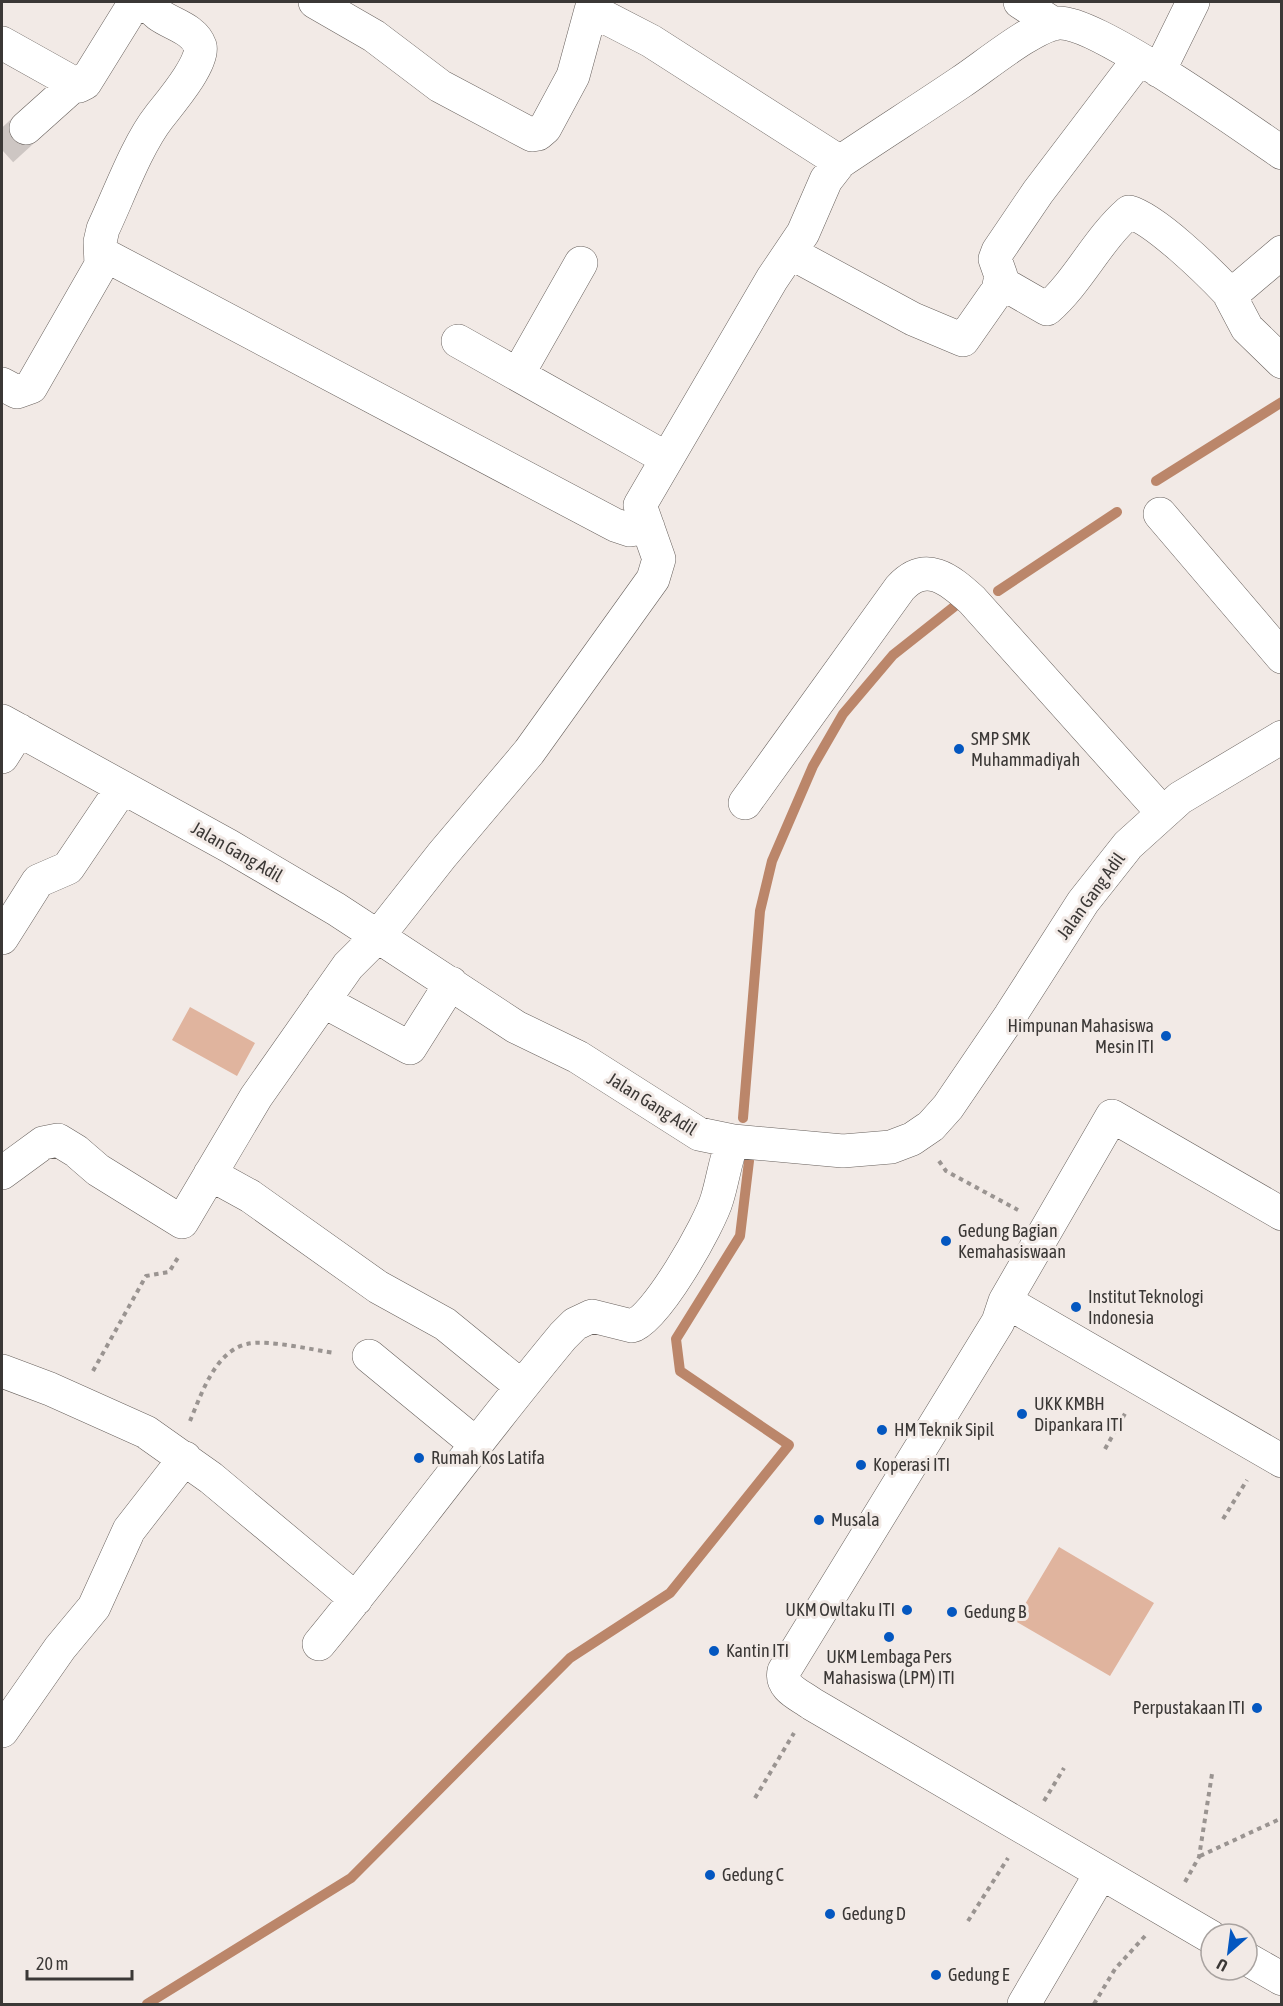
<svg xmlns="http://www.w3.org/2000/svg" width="1283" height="2006" viewBox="0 0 1283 2006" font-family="'Asap Condensed',sans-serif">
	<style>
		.green { fill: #e0b49e }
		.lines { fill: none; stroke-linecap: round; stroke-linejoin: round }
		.stream { stroke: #bb866a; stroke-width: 10 }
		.minor-tunnel { stroke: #cdc6c3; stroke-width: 33; stroke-dasharray: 33 16; stroke-linecap: butt }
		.minor-casing { stroke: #68615d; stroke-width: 34 }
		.path { stroke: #9a9491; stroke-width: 4; stroke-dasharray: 4.5 4.5; stroke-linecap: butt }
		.minor { stroke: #fff; stroke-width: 33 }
		.poi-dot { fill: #0457c0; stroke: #f2eae6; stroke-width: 2 }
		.labels { text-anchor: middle; stroke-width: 6; stroke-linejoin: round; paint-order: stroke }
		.poi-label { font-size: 18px; fill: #3b3836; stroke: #f2eae6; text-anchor: start }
		.street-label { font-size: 18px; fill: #3b3836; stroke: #f2eae6 }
	</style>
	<rect width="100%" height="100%" fill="#f2eae6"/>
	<!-- green -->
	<path class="green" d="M190,1007L255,1043L237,1076L172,1040Z
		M1059,1547L1154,1603L1110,1676L1015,1621Z"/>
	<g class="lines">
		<!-- stream -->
		<path class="stream" d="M1156,481L1282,402
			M998,591L1117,512
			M743,1118L760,911L772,861L813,766L843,714L893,655L955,606
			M147,2004L351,1878L570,1658L670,1593L789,1445L680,1371L676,1339L740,1236L749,1161"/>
		<!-- minor-tunnel -->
		<path class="minor-tunnel" d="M2,150L26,128"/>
		<defs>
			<path id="minor" d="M315,2L374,36L440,86L532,135L538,134L545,128L573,76L591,10L651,41L840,162
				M1020,2L1054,24
				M2,43L79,86L85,83L129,12L142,2
				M1159,71L1193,2
				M26,128L74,85
				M101,253L615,525L630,530L648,527
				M791,253L913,319L963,340L998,290L1001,276L995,259L998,251L1038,192L1139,59
				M1000,282L1047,309C1079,281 1097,240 1129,212C1155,219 1208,271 1228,292L1236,291L1282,252
				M1228,292L1247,328L1282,362
				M458,341L666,458
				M518,374L581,263
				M2,384L17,392L31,387L101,265L100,242L103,229C119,195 137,145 159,117C169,104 205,62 200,46C192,23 155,23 149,2
				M1160,514L1282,657
				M2,721L229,846L336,909L516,1027L578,1057L699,1134L733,1141L843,1151L891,1147L912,1139L931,1126L948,1107L1010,1016L1083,902L1128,845L1180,798L1282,737
				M2,757L19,730
				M745,803L900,588C926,560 949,579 972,600L1162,812
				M2,938L38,881L68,868L122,788
				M323,1001L410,1048L451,983
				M2,1173L43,1143L58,1140L76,1151L98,1170L182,1222L256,1097L348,966L379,935L442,855L529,752L653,579L659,559L640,505L772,279L803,233L826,180L840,162C880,135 921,109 961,82C984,67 1033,26 1058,23C1094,20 1246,128 1282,153
				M210,1174L250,1196L378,1287L445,1324L521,1386
				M1282,1214L1112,1116L1005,1301L1282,1461
				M1005,1301L998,1322L784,1671C780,1688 800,1695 812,1704L1211,1937
				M369,1356L476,1444
				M2,1371L50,1389L146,1432L211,1478L356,1599
				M319,1644C402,1543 479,1437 563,1336L575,1324L592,1316L632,1326C655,1321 710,1224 717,1199C723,1180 725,1160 733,1141
				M2,1731L60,1648L94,1607L129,1530L185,1458
				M1247,1959L1282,1979
				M1024,2004L1101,1873"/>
		</defs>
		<!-- minor casing -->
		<use href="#minor" class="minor-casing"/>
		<!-- path -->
		<path class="path" d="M939,1161L946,1171L1018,1210
			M93,1371L146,1276L169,1272L179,1256
			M190,1421C201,1395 215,1351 247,1344C267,1339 313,1350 335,1353
			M1105,1449L1127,1410
			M1223,1519L1247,1480
			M755,1798L794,1733
			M1044,1801L1064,1768
			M1200,1856L1282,1818
			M1185,1882L1199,1857L1212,1774
			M968,1921L1008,1858
			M1094,2004L1115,1969L1145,1936"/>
		<!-- minor -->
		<use href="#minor" class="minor"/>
	</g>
	<!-- markers -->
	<g class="poi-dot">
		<circle cx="959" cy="749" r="6"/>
		<circle cx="1166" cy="1036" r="6"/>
		<circle cx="946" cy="1241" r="6"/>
		<circle cx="1076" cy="1307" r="6"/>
		<circle cx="1022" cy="1414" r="6"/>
		<circle cx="882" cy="1430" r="6"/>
		<circle cx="419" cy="1458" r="6"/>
		<circle cx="861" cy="1465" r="6"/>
		<circle cx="819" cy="1520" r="6"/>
		<circle cx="907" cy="1610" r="6"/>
		<circle cx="952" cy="1612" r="6"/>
		<circle cx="889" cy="1637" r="6"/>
		<circle cx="714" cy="1651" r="6"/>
		<circle cx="1257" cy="1708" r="6"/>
		<circle cx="710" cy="1875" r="6"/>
		<circle cx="830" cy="1914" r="6"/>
		<circle cx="936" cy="1975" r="6"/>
	</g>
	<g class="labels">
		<!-- poi labels -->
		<g class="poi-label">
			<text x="971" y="745">SMP SMK<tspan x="971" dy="21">Muhammadiyah</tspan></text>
			<text x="1154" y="1032" text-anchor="end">Himpunan Mahasiswa<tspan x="1154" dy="21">Mesin ITI</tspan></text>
			<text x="958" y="1237">Gedung Bagian<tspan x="958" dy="21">Kemahasiswaan</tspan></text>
			<text x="1088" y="1303">Institut Teknologi<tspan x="1088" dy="21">Indonesia</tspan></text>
			<text x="1034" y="1410">UKK KMBH<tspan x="1034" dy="21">Dipankara ITI</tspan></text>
			<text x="894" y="1436">HM Teknik Sipil</text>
			<text x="431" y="1464">Rumah Kos Latifa</text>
			<text x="873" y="1471">Koperasi ITI</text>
			<text x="831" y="1526">Musala</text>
			<text x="895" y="1616" text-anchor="end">UKM Owltaku ITI</text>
			<text x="964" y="1618">Gedung B</text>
			<text x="726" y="1657">Kantin ITI</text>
			<text x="889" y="1663" text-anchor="middle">UKM Lembaga Pers<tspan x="889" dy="21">Mahasiswa (LPM) ITI</tspan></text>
			<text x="1245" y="1714" text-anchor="end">Perpustakaan ITI</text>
			<text x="722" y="1881">Gedung C</text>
			<text x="842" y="1920">Gedung D</text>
			<text x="948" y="1981">Gedung E</text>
		</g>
		<!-- street labels -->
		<g class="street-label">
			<text transform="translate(237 852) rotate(30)" y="6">Jalan Gang Adil</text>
			<text transform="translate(1091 896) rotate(-54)" y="6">Jalan Gang Adil</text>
			<text transform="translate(652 1104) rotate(32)" y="6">Jalan Gang Adil</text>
		</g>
	</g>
	<!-- border -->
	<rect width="1283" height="2006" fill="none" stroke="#3b3836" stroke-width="6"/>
	<!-- north arrow -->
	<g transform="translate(1229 1952) rotate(208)"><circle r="28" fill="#f2eae6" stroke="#a9a3a0" stroke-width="1.5"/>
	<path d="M0-4.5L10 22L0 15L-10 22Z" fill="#0457c0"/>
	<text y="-9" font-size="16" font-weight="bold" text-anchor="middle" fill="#3b3836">U</text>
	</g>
	<!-- scale -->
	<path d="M27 1970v9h105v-9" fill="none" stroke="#3b3836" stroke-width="3"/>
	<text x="36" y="1970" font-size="18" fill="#3b3836" stroke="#f2eae6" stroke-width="4.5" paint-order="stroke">20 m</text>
</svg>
